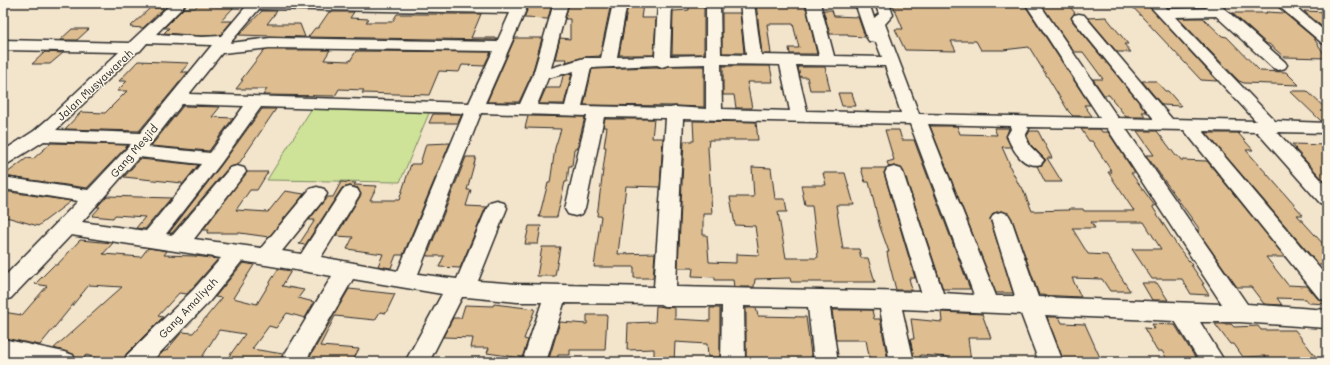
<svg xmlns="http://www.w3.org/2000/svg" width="1330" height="365" viewBox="0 0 1330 365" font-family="Mali,sans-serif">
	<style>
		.green { fill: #cee398; stroke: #7c8762 }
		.building { fill: #debd90; stroke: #2b2b2b }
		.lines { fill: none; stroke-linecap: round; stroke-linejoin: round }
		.minor-casing { stroke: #2b2b2b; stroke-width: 3 }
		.minor { fill: #fcf5e5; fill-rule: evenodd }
		.labels { text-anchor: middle; stroke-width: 3; stroke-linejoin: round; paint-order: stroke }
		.street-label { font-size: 11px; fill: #2b2b2b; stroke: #fcf5e5 }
	</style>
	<rect width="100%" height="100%" fill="#f3e4cc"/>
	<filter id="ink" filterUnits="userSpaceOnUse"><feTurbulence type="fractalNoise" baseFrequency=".025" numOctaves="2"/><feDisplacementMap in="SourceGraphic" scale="8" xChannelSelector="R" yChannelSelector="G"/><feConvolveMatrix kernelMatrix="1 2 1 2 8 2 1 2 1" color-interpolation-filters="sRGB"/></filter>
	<g filter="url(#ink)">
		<!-- green -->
		<path class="green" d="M314,105L432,106L400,182L267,180Z"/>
		<!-- building -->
		<path class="building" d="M200,3H218L215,6L234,7L221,21H232L220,35L202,36L164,33L169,28H164L184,8H195Z
			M530,3H552L548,19L524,18Z
			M569,3H611L600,56L584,57L566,62L567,59H555L560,38L570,39V19H565Z
			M756,3H805L817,54H790L789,48H799L793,24H767L771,54H762Z
			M965,3L1024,4L1090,105H1084L1092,116H1073L1069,112L1029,47L1003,50H981L976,41H951L956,51L905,50L895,29H903L893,5H966Z
			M1067,3L1075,13L1071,17L1073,22L1147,112H1142L1146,117H1126L1109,95H1104L1093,79H1103L1083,52H1074L1041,4Z
			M1129,3H1146L1217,81L1201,80Z
			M1164,3H1188L1192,7H1168Z
			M689,4L704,5V54H672L673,11L689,10Z
			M628,5H643L641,18H656L654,55H619Z
			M150,8H164L143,28L130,27Z
			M823,10H832L834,16L858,17L865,37L848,36V34H830Z
			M262,11H277L267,24H300L305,37L239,35Z
			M1304,11L1327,12V31Z
			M329,12H354L350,18L369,19L366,22H392L397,14H481L471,38H497L496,40L308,37L315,28H318Z
			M1266,12L1284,13L1313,37L1327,58L1284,57L1269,44H1267L1232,13H1267Z
			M722,13H740L744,53H722Z
			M1106,17L1128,44H1124L1131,52H1117L1088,18Z
			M1178,18H1203L1222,36L1227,37L1260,71L1286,72L1299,85L1244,83L1239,81Z
			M72,29H89L77,40H60Z
			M515,38H542L532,74L519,102H487Z
			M263,50H330L324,60L350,61L356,51L491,52L484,66L462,65L459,72L439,71L429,95L362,93L364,90L339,89L335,96L263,95L267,89H236L243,80H241L264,50Z
			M45,52L63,53L50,64H32Z
			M138,61L189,63L181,72H188L139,131L65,129L81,112L105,113L127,91H117L127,81H119Z
			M668,66H704V107L675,106L584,105L592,69L657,67L662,68Z
			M723,66H770L773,82H747L752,108H736L734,95H723Z
			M798,67H825L830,90H810L807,77H800Z
			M572,73L564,104H539L546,88H560L563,76Z
			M1142,81H1156L1165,91H1168L1181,106L1162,105Z
			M1290,91H1307L1327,110V122L1321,121Z
			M838,93H852L856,106H842Z
			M183,106L220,107L212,117L233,118L209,151L151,146Z
			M262,109H276L238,165L229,167L172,233H169L222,164Z
			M433,114H462L458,123H429Z
			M528,116L585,117L577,149H574L572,166H569L567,182H565L557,217H539L548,183H550L555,148L561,129L525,128Z
			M605,119H654L652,138H663L660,187L626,186L618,254L655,253L653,278H634V267H594L601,216H597L606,147H604L607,127H603Z
			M693,121L756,122L758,140H709L708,148L712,214H703V235H707L709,262L736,263V254L759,255L755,226L735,225L730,197H754L752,167L771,168L775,199H785L787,212H778L786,258H816L818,257L812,205H805L801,185H826L823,173H845L854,205H836L843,249H859L861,258H868L875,282H791L790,278L755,279L754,287H734L733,280H715V277L692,276L693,268H678L684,141H694Z
			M930,126H957L960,134L997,135L994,128H1009L1006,137L1011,147H1002L1010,165H1009L1020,187H1022L1032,211L1069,210L1068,209H1083L1084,211H1134L1108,172H1112L1092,141H1089L1081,129H1100L1102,132H1108L1135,173H1131L1155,206H1152L1178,247L1192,265H1191L1204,284H1202L1209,295L1191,294L1182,279H1152L1132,249H1161L1144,222H1091L1095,228H1072L1088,254L1107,255L1130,291H1110L1102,279L1072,278L1081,297L1039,295L1012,219L1008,213L1001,211L994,213L990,219L1013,293H996Z
			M885,130H899L902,140H914L970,289H943L904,172L901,168L894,166L889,167L887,162L894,160Z
			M1030,131H1038L1052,158H1047L1062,182H1045L1037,166L1042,165L1046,160L1031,145L1027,136Z
			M1137,131H1157L1176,156H1178L1181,160L1207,161L1285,257H1266L1288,285L1307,286L1318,299L1327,302V304L1309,303L1306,299L1277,298L1282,305L1264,304L1251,287H1237L1197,230H1200L1146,155H1154Z
			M1206,133H1238L1253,150H1246L1303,215H1297L1324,245H1327V265H1319Z
			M51,143L128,145L87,188L3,176L27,158L33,159Z
			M450,143L403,255H396L391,268L378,266L383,254L347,249L353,237L336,236L361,195L358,188L350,186L342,188L305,245L299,244L315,220H309L327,197H333L341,182L356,183L354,185L377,186L370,200H399L411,164H420L426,144Z
			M1292,144L1327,145V184L1295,149H1296Z
			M466,157H476L467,190H471L466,206L486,207L460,268L439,267L444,256H427Z
			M140,159L198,165L182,185V183L124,177Z
			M861,168H886L884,173L915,278H909L912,290H896L888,258L887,252H889L880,227L869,182H865Z
			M247,172H268L257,190H250L236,210L268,212L285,191L304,194L269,237L240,233H207L209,230H203Z
			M3,191L71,201L38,226L10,218L3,217Z
			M107,196L171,198L145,229L136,228L145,217L115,215L113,218L92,216L100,207H97Z
			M529,226H541L538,244H525Z
			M80,240L113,243L103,254L141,257L148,248L167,251L164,255L195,256L218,259L187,294L179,293L158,316L163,317L126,354L123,362H109L86,355L83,360L76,359L73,354L54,348L122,287L89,285L40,345L3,338V312L22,315L47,286L35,284L54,265H57Z
			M542,247H560L555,276H537Z
			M243,263L254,265L233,298L257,304L278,269L291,271L282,286L304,290L298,298L314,302L305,318L287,313L276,328L269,326L252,349L283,354L279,362H225L245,334L219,330L199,362H153L164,351H166L182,332L193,333L222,298L215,297Z
			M1142,283H1157L1168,300H1152Z
			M349,289L395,294L386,313L380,312L375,320L335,316L320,346L359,349L352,362H307Z
			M494,304L535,309L524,339L528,340L522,358L487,353L489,348H471L473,338L443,337L453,318H461L465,305L493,306Z
			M656,306L675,308V319L710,321V308H720V357H708L707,344L675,342L674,362H654V349L627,350L628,323L655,322Z
			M746,308H756L758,316L806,317L812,362H746Z
			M832,310H872L874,319H880L888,361H870L866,340H836Z
			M941,312L982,314L991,338H968L971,362L949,361L948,357L920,355L921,362H915L910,339H914L911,319L942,322Z
			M587,315H607L605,350H570V355H558L557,362H548L560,322L587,324Z
			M1047,317H1059L1062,323L1085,324L1102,362H1064Z
			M1152,324L1175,325L1198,362H1169L1162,351H1157L1144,328L1155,329Z
			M1215,324H1231L1234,327L1258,326L1261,330H1295L1320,362H1269L1265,356L1243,357L1234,344H1230Z"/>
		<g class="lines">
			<defs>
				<path id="minor" d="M172,3H187L156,34L202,37L221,36L249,3L514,5L515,3H529L485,103L520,104L533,75L554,3H568L551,68L584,58H601L613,3H627L617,57L655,56L658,3H672L670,56L706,55V3H720L721,54L746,55L740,3H754L761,55L819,56L806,3H820L834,56L882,57L876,42L869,41L867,38L855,3H869L874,18L879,14L875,3H889L893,15L885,24L919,114L1100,118L1025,3H1039L1118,118L1154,119L1074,21L1072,18L1074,15L1079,14L1084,15L1172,119L1256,121L1147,3H1162L1167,9L1207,8L1203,3H1218L1285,62L1287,65L1285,68L1279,70L1273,68L1216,16L1175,17L1275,121L1327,123V133L1277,132L1327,186V205L1320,203L1257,132L1203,131L1327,277V301L1319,298L1184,130L1126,129L1247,304L1327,310V328L1240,322H1200L1225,362H1200L1175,321L1045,315L1063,362H1039L1021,314L902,309L914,362H890L880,309L830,308L838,362H814L808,307L744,306L745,362H721L722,306H664L660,304L564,303L546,362H522L542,302H517L467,297H462L429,362H405L442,294L353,279L305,362H280L332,276L242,261L209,302L151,362H124L127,355L193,290L221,258L71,235L11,298L3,301V278L78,201L3,189V177L88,190L131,144L44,141L9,163L3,165V151L34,131L48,119L119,52L3,50V40L129,43ZM259,9L510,13L497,42L270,38L230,43ZM147,43L212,45L140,133L56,130L137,52L140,51ZM270,48L493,51L469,103L189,94L222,53ZM706,64V109L675,107L670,108L582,106L591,68L657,65L662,67L668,65ZM721,64L780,65L790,111L722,109ZM796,65L885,66L901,113L807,111ZM574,71L565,106L537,105L548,78ZM182,104L244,106L210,153L148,147ZM261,107L464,113L398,271L321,257L360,194L357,189L350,187L343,189L301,254L282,251L324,199L327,194L324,189L317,187L310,189L261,248L194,239L246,172L244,168L237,166L230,168L173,235L166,234L221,163ZM481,113L587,116L565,209L568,214L575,216L582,214L585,209L604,117L666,118L654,287L517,284L478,281L507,208L504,203L497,201L490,203L487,208L457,279L418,274ZM683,119L910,124L974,295L943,293L903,173L901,169L894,167L887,169L885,173L921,292L676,287ZM928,124L1010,126L1011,129L1007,136C1013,151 1024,169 1041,164L1044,160L1030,146L1025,136L1029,129L1027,127L1107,128L1222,304L1038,297L1011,219L1008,214L1001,212L994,214L991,219L1015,296H996ZM139,157L201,164L146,231L82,222Z
					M1275,3H1291L1327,33V44L1322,43Z
					M3,339L64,352L73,355L76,362H17L3,359Z"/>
			</defs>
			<!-- minor casing -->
			<use href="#minor" class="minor-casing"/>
			<!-- minor -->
			<use href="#minor" class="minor"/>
		</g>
	</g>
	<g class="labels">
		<!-- street labels -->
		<g class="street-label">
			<text transform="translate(95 85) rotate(-43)" y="4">Jalan Musyawarah</text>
			<text transform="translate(134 151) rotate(-49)" y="4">Gang Mesjid</text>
			<text transform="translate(188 308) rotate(-46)" y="4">Gang Amaliyah</text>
		</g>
	</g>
	<!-- margin -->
	<rect width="1330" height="365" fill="none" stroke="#fcf5e5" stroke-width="16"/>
	<rect x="8" y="8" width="1314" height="349" fill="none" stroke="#2b2b2b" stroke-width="1.5" filter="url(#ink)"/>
</svg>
